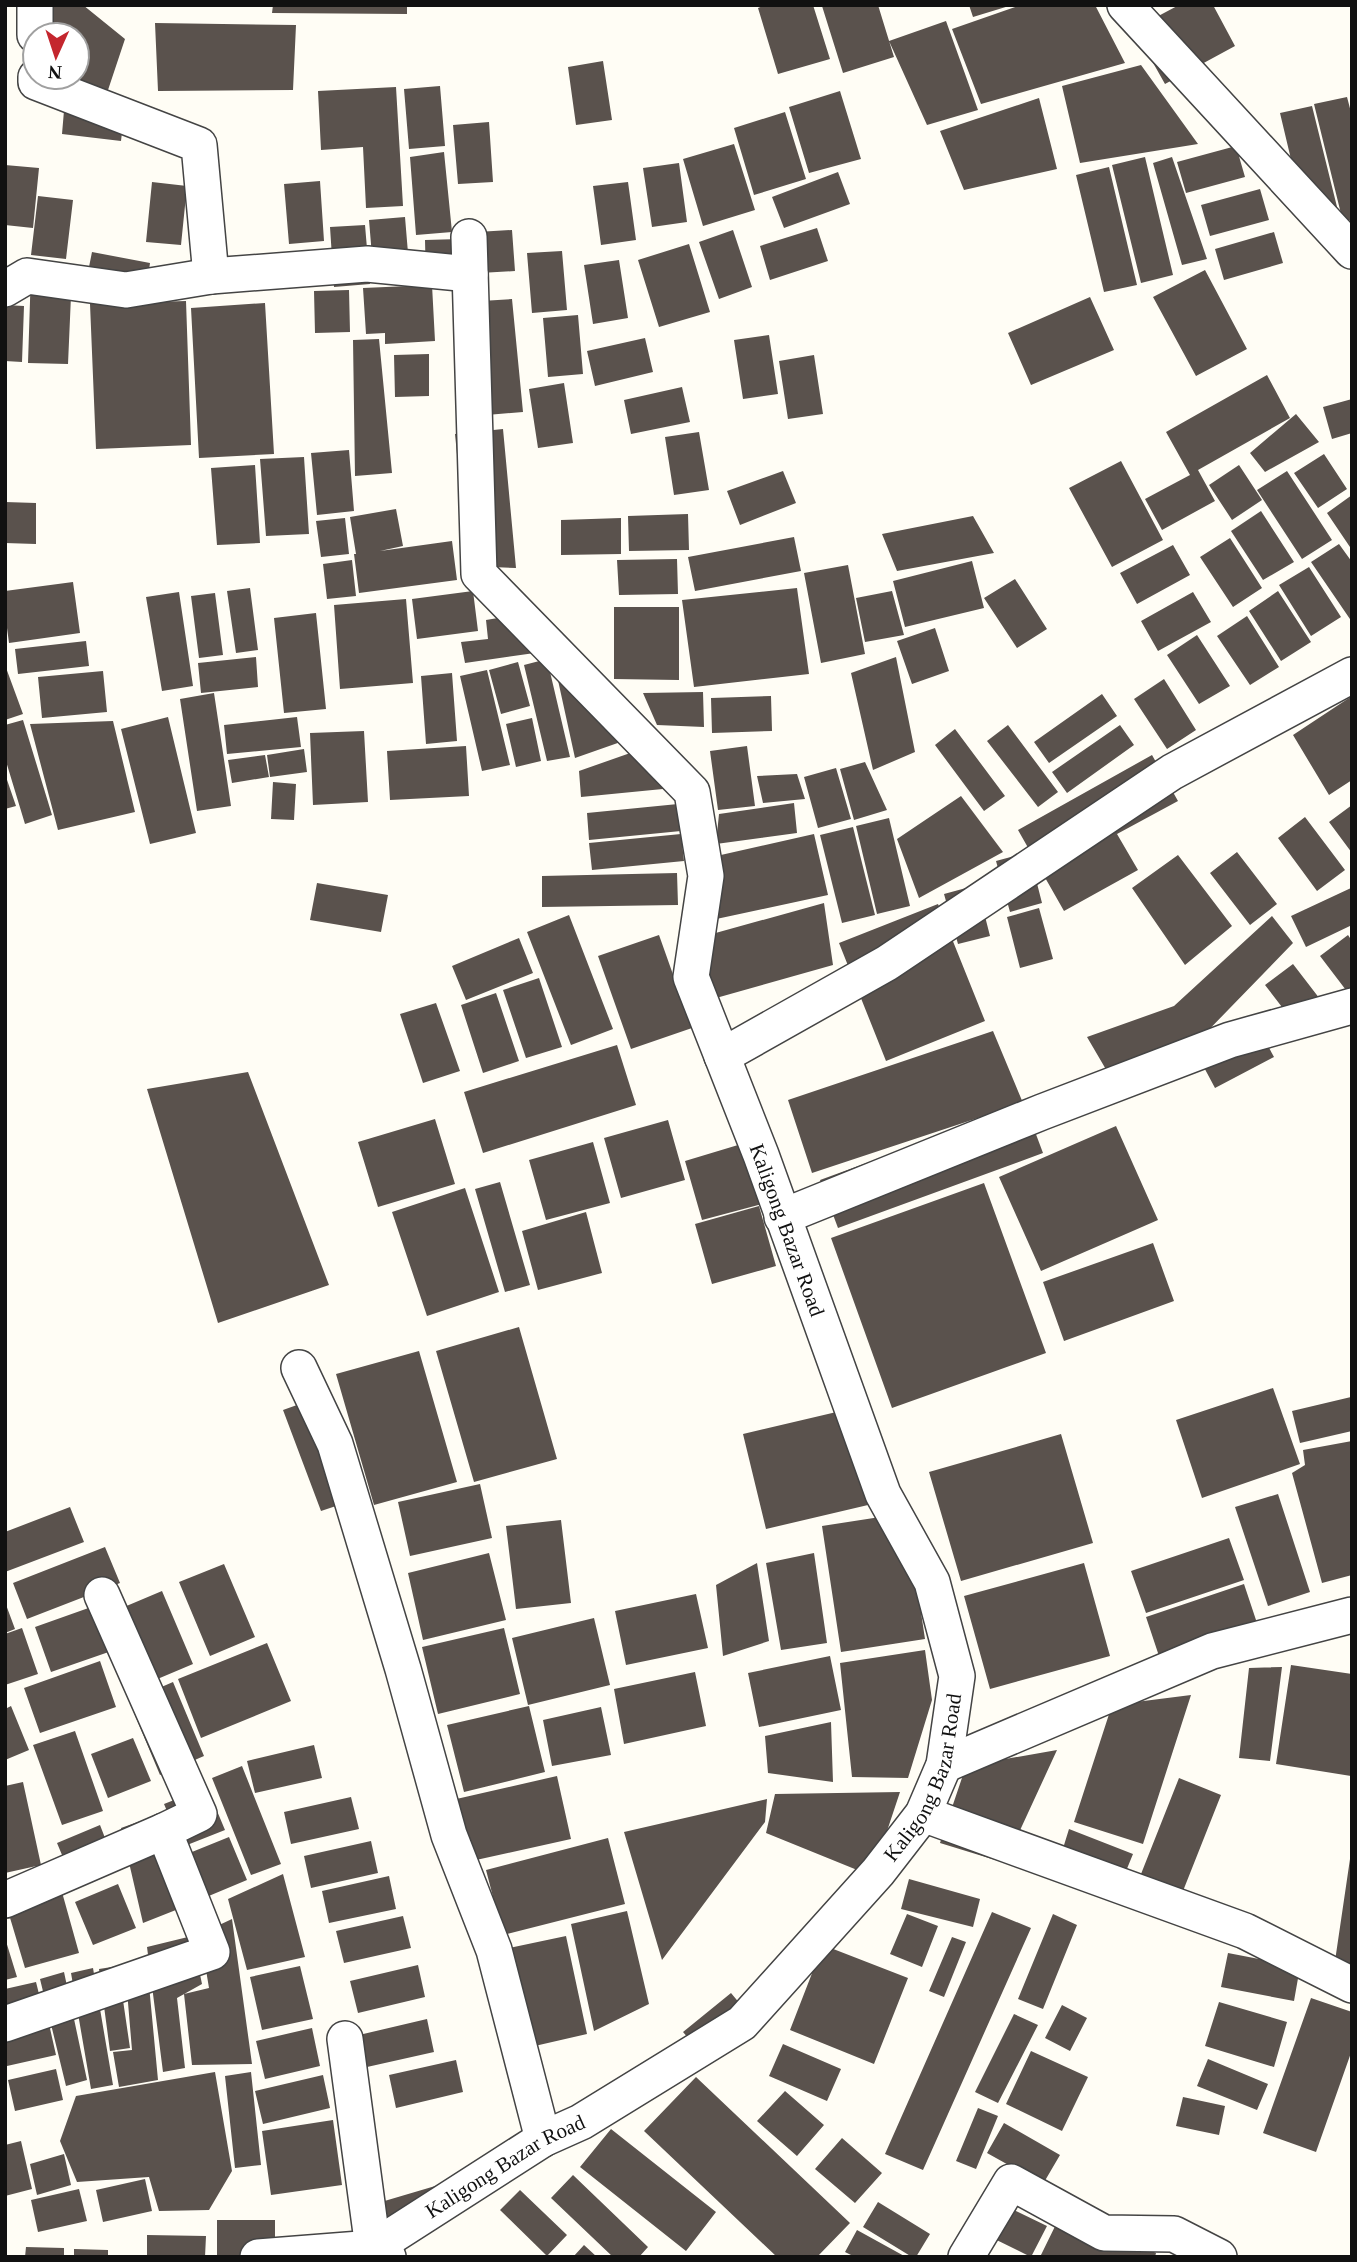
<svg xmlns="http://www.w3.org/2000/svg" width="1357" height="2262" viewBox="0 0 1357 2262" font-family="'Times New Roman',serif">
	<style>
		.building { fill: #5a524d }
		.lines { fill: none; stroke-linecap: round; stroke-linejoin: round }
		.minor-casing { stroke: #444; stroke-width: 38 }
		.minor { stroke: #fff; stroke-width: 35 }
		.labels { text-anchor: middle; stroke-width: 7; stroke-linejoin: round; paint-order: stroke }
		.street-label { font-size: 21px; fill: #111; stroke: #fff }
	</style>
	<rect width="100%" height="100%" fill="#fffdf5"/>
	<!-- building -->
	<path class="building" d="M35,5H83L125,39L108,90L50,78L77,77V35H33Z
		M273,5H407V14L272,13Z
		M765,5H813L830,59L778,74L758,8Z
		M825,5H878L894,57L843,73L822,6Z
		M969,5H1009V6L973,17Z
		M1021,5H1095L1125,63L981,104L952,29Z
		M1179,5H1213L1235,46L1165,84L1134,29Z
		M946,21L978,110L927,125L889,41Z
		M155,23L296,25L293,90L158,91Z
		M603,61L612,120L576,125L568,67Z
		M1141,65L1198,144L1080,163L1062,86Z
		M440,86L445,146L409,149L404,89Z
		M396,87L403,206L366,208L363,147L321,150L318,91Z
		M840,91L861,159L809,173L789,107Z
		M1347,97L1352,116V220L1343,222L1314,104Z
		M1039,98L1057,169L964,190L940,131Z
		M65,99L125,106L121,141L62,134Z
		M1312,106L1341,223L1308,231L1280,113Z
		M785,112L806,179L754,195L734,128Z
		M489,122L493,182L458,184L453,125Z
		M734,144L755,210L703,226L683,159Z
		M1236,146L1245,177L1186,193L1177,162Z
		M444,152L452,232L416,235L410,157Z
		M1145,157L1173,275L1141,283L1112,165Z
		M1172,157L1207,259L1182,265L1153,163Z
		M679,163L687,222L652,227L643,168Z
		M5,165L39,168L33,228L5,225Z
		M1109,167L1137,285L1104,292L1076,175Z
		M838,172L850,204L784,228L772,197Z
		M320,181L324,241L289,244L284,184Z
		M152,182L187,186L181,245L146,242Z
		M628,182L636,240L601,245L593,186Z
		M1260,189L1269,220L1210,236L1201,205Z
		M38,196L73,200L66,259L31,255Z
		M405,217L410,277L374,280L369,220Z
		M365,225L370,284L334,287L330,227Z
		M817,228L828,261L770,280L760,246Z
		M512,230L515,271L480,273L477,232Z
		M733,230L752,287L719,299L699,242Z
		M1274,232L1283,263L1224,280L1215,249Z
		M460,239L461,281L426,282L425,240Z
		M689,244L710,312L659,327L638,260Z
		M562,251L567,310L532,313L527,253Z
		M92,252L150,263L145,298L85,287Z
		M619,260L628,318L593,324L584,265Z
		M31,270L72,273L68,364L28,363Z
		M1205,270L1247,349L1196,376L1153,297Z
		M432,285L435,341L385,344V333L366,334L363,288Z
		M349,290L350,332L315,333L314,291Z
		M1090,297L1114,350L1031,385L1008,333Z
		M512,299L523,412L475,416L465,302Z
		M186,301L191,445L96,449L90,304Z
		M265,303L274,454L199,458L191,308Z
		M5,305L24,306L22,362L5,361Z
		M578,315L583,374L548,377L543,318Z
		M769,335L778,394L743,399L734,340Z
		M645,338L653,372L595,386L587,351Z
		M379,339L392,473L355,476L353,340Z
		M429,354V396L395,397L394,355Z
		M814,355L823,414L788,419L779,361Z
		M1267,375L1290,418L1198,470L1215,501L1162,530L1145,499L1190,475L1166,432Z
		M564,383L573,443L538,448L529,389Z
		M682,387L690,422L631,434L624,400Z
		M1352,399V433L1332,439L1323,407Z
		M1296,414L1319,442L1265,472L1250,453Z
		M503,429L516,568L468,566L455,434Z
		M699,432L709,490L674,495L665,437Z
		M349,450L354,511L317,515L311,453Z
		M1324,454L1347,489L1318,508L1294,473Z
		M304,457L309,534L266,536L260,459Z
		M1121,461L1163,540L1112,567L1069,488Z
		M255,465L260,543L217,545L211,468Z
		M1239,465L1262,500L1232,520L1209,485Z
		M783,471L796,503L740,525L727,491Z
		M1287,471L1332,540L1302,559L1257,490Z
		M1352,495V550L1327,513Z
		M5,502L36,503V544L5,543Z
		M396,509L403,546L380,551L452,541L457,580L359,593L354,554H356L350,517Z
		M1261,511L1294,562L1263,580L1231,531Z
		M688,514L689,550L629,551L628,516Z
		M973,516L994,553L897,571L882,534Z
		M345,518L349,554L321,557L316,521Z
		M621,518V554L561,555V520Z
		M794,537L801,571L695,591L688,557Z
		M1230,538L1262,588L1233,607L1200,557Z
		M1339,544L1352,562V622L1311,562Z
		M1173,545L1190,575L1137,604L1120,573Z
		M677,559L678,594L619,595L617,560Z
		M352,560L356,596L327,599L323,564Z
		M972,561L984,608L905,627L893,581Z
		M848,565L865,654L821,663L804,573Z
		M1309,567L1341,617L1311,636L1279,585Z
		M1015,579L1047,629L1017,648L984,598Z
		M73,582L80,633L9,643L5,613V591Z
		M250,588L258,650L236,653L227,591Z
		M797,588L809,674L694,687L682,600Z
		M473,591L478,631L417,639L412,599Z
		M892,591L904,635L865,642L856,598Z
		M1278,591L1311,642L1281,661L1249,611Z
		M179,592L193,686L162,691L146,597Z
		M1193,592L1211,622L1158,651L1141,621Z
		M215,593L223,655L199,658L191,596Z
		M406,599L413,683L340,689L334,605Z
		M614,607H679V680L614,679Z
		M316,613L326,709L284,713L274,618Z
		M529,613L556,650L465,663L461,642L488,639L486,620Z
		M1247,616L1279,667L1250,685L1217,636Z
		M935,628L949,671L912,684L897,641Z
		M1197,635L1230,686L1199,704L1167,655Z
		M86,641L89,666L18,674L15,649Z
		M256,657L258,687L201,693L198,663Z
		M896,657L915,752L873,770L851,673Z
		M547,659L570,757L547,761L524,665Z
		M518,662L530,706L501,714L489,670Z
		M554,662L649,732L575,758Z
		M5,665L23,714L5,720Z
		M487,670L510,765L482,771L460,676Z
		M103,671L107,712L42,718L38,677Z
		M452,673L457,741L426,744L421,676Z
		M1164,679L1196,730L1167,749L1134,699Z
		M703,692L704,727L657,725L643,693Z
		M214,693L231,806L197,811L180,699Z
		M1102,694L1117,716L1049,763L1034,742Z
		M771,696L772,731L712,733L711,698Z
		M1352,696V780L1329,795L1293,735Z
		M168,717L196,833L150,844L121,729Z
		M297,717L301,747L227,754L224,725Z
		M532,718L541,761L516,767L506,724Z
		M23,720L52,815L25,824L5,758V725Z
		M113,721L135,812L58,830L30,724Z
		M1008,725L1058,792L1038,807L987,741Z
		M1120,725L1134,745L1067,793L1052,772Z
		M955,729L1005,796L984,811L935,745Z
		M364,731L368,802L313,805L310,733Z
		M653,745L673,788L581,797L579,771Z
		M466,746L469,796L390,800L387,751Z
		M747,746L755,806L718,810L710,751Z
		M304,749L307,772L270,777L267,755Z
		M265,755L269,777L232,783L228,760Z
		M1152,755L1178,801L1117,834L1138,870L1064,911L1018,830Z
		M865,762L887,810L854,820L840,769Z
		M836,768L851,819L818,828L804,777Z
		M5,774L16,806L5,809Z
		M797,774L805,799L763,803L757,776Z
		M273,782L296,784L294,820L271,819Z
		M961,796L1003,852L919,898L897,839Z
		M794,803L797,833L716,844L719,814Z
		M678,804L681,831L589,840L587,813Z
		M1352,805V853L1329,822Z
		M1305,817L1345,870L1317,891L1278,838Z
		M889,818L910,906L877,914L856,826Z
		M853,827L875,915L842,923L820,835Z
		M681,834L684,861L592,870L589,843Z
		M814,834L828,895L707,921L712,857Z
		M1029,852L1042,903L1010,912L996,861Z
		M1237,852L1277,904L1250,925L1210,873Z
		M1178,855L1232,926L1185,965L1132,888Z
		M677,873L678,905L542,907V876Z
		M317,883L388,895L381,932L310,920Z
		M977,885L990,936L958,944L944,894Z
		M1351,888L1352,925L1306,947L1291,916Z
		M824,903L833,965L709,1000L694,939Z
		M938,904L985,1021L886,1061L839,943Z
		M1039,908L1053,959L1020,968L1007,917Z
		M569,915L613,1029L571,1045L527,932Z
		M1272,916L1293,943L1196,1043L1111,1078L1087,1037L1174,1006Z
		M659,935L692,1028L631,1049L598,956Z
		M1348,935L1352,941V998L1320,956Z
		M519,938L533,973L466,1000L452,966Z
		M1293,964L1333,1016L1305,1037L1265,985Z
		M539,978L562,1047L526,1058L503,990Z
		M496,993L519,1061L483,1073L461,1005Z
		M436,1003L460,1071L423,1083L400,1014Z
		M1257,1026L1274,1057L1215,1088L1199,1058Z
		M993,1031L1023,1103L812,1173L788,1100Z
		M617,1045L636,1105L483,1153L464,1092Z
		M248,1072L329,1285L218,1323L147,1089Z
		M1025,1105L1043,1153L838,1228L820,1180Z
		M435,1119L455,1184L378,1207L358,1142Z
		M668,1120L685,1180L621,1198L604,1138Z
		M1116,1126L1158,1220L1041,1271L999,1177Z
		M593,1142L610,1203L546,1220L529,1160Z
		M748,1142L766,1203L702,1220L685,1161Z
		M500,1182L530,1285L505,1292L475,1189Z
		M984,1183L1046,1353L892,1408L831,1238Z
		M465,1188L499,1292L427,1316L392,1212Z
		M759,1206L776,1266L712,1284L695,1224Z
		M586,1212L602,1273L538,1290L522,1231Z
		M1153,1243L1174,1301L1064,1341L1043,1282Z
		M519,1327L557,1459L474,1482L436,1351Z
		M419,1351L457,1482L374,1505L336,1374Z
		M1273,1388L1300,1464L1202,1498L1176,1420Z
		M1351,1397L1352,1431L1300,1443L1292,1411Z
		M311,1400L348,1502L321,1511L283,1410Z
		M845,1410L868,1505L766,1529L743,1434Z
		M1061,1434L1093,1543L961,1581L929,1472Z
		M1352,1441V1575L1322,1583L1292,1473L1305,1465L1303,1450Z
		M480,1484L492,1538L410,1556L398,1502Z
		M1278,1494L1310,1592L1268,1606L1235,1507Z
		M70,1507L84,1542L5,1572V1532Z
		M906,1513L925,1639L841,1652L822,1526Z
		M561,1520L571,1603L516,1609L506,1526Z
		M1229,1538L1244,1580L1146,1613L1131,1571Z
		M105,1547L120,1583L27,1619L13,1583Z
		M489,1553L506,1620L423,1640L408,1573Z
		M814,1553L827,1643L781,1650L766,1563Z
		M757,1563L769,1641L723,1656L716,1585Z
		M1084,1563L1110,1656L990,1689L964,1596Z
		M224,1564L255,1637L210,1656L179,1582Z
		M1244,1584L1258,1626L1160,1659L1146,1617Z
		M162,1591L193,1664L148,1683L117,1610Z
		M696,1594L708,1648L626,1665L615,1611Z
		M111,1600L126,1646L51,1672L35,1627Z
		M5,1602L15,1629L5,1633Z
		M594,1618L610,1685L528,1705L512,1638Z
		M22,1628L38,1674L5,1685V1634Z
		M504,1628L520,1694L438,1714L422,1647Z
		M267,1643L291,1701L201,1738L178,1679Z
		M925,1650L932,1700L908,1778L852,1777L840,1663Z
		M830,1656L841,1710L759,1727L748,1673Z
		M100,1661L116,1707L40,1733L24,1688Z
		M1291,1665L1352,1674L1351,1776L1276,1764Z
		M1282,1667L1270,1761L1239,1758L1249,1668Z
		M695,1672L706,1726L624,1744L614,1689Z
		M173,1682L204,1756L160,1775L129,1701Z
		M1191,1695L1143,1844L1074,1822L1112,1705Z
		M11,1706L29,1750L5,1760V1709Z
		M529,1706L545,1772L464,1792L447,1725Z
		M601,1707L611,1755L552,1766L543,1720Z
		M831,1722L833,1782L768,1773L765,1736Z
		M75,1731L103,1811L62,1825L33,1745Z
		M133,1738L151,1781L108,1798L91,1754Z
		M314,1745L322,1778L255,1793L247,1761Z
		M1057,1750L1005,1863L940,1843L966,1766Z
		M242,1766L281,1864L251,1875L212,1778Z
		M557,1776L571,1839L467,1862L452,1800Z
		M1179,1778L1221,1795L1183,1891L1141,1874Z
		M23,1782L41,1865L5,1873V1786Z
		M207,1787L225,1830L182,1847L164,1804Z
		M900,1792L872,1876L766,1833L775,1794Z
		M351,1797L359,1829L291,1844L284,1812Z
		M767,1799L765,1822L662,1960L624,1832Z
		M160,1814L186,1906L143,1923L121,1828Z
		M100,1825L117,1869L75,1886L57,1843Z
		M1069,1829L1133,1854L1117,1893L1056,1871Z
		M229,1837L247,1880L204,1898L187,1854Z
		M608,1838L625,1904L503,1935L486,1870Z
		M371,1841L378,1873L311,1888L304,1856Z
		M1350,1859H1352V1964L1335,1961Z
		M283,1874L305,1957L247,1970L228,1899Z
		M389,1876L396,1909L329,1923L322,1891Z
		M909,1879L980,1899L973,1927L901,1909Z
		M118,1884L136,1928L93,1945L75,1902Z
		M60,1885L79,1953L25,1968L5,1901Z
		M627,1911L649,2004L594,2031L571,1924Z
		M992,1912L1031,1928L923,2170L885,2154Z
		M907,1914L938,1926L922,1967L890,1954Z
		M1053,1914L1077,1925L1043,2009L1018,1999Z
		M403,1916L411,1948L344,1963L336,1931Z
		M232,1919L252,2064L192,2065L184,1994L209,1988L200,1934Z
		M192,1936L202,1984L177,1998L185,2068L163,2072L147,1947Z
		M566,1936L587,2034L526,2048L504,1949Z
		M952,1937L966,1942L944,1997L929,1991Z
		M5,1938L17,1977L5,1980Z
		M823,1945L908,1978L874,2064L790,2030Z
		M1228,1953L1300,1967L1294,2001L1221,1987Z
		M147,1964L158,2080L119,2087L113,2052L132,2050L125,1967Z
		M418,1965L425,1997L358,2013L350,1981Z
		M118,1966L130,2048L110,2051L99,1969Z
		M300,1966L313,2019L262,2030L250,1977Z
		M93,1968L113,2085L91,2089L71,1973Z
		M64,1972L87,2080L66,2086L40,1979Z
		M36,1982L44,2014L5,2023V1989Z
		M731,1993L756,2023L709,2062L683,2032Z
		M1311,1998L1352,2012V2050L1316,2152L1263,2133Z
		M1219,2002L1287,2022L1274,2067L1205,2046Z
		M1062,2005L1087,2018L1070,2051L1045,2038Z
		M1014,2014L1038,2025L998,2103L975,2092Z
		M427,2019L434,2052L367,2067L359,2035Z
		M49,2024L56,2055L7,2066L5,2034Z
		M312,2028L320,2066L265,2079L256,2041Z
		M783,2044L841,2069L827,2101L769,2076Z
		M1031,2051L1088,2077L1062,2131L1006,2104Z
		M1208,2059L1268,2084L1257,2110L1197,2086Z
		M456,2060L463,2092L396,2108L389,2075Z
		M56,2069L63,2100L15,2111L8,2080Z
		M215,2072L232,2171L209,2210L159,2211L149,2177L77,2182L60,2141L76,2096Z
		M251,2072L261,2165L235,2168L225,2076Z
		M323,2075L330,2108L263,2124L255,2091Z
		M696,2077L850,2223L817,2257H777L644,2131Z
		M785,2091L824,2125L797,2156L757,2121Z
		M1183,2097L1225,2106L1219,2135L1176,2126Z
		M978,2108L998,2116L976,2169L956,2161Z
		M333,2120L342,2185L271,2195L262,2131Z
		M1004,2123L1060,2155L1043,2184L987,2153Z
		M611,2129L716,2212L686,2251L580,2167Z
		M842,2138L882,2173L855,2203L815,2169Z
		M21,2141L32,2189L5,2196V2145Z
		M64,2154L71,2185L37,2195L30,2164Z
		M573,2175L648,2247L639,2257H613L551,2198Z
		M469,2176L378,2227L371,2205Z
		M145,2179L152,2211L103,2222L96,2190Z
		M79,2189L87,2221L38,2232L31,2200Z
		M520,2190L567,2235L547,2256L500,2210Z
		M983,2195L1047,2226L1031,2257L968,2226Z
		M878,2202L930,2234L916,2257H912L863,2227Z
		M1063,2210L1156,2253L1155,2257H1040Z
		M217,2220H275V2257H217Z
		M857,2230L906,2257H855L845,2252Z
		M147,2235L206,2236L205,2257H147Z
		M584,2245L597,2257H573Z
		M26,2247L64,2248V2257H25Z
		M74,2249L108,2250V2257H74Z"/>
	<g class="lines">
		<defs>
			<g id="minor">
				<path d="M35,5V35"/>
				<path d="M1125,5L1352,251"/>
				<path d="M36,77V82L199,145L211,276"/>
				<path d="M5,289L27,276L126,290L211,276L367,264L470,274"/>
				<path d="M722,1056L887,963L1172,772L1352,675"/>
				<path d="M782,1217L1042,1112L1230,1040L1352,1006"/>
				<path d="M299,1368L335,1444L403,1669L449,1835L494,1950L543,2139"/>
				<path d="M102,1595L199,1814L164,1831"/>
				<path d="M944,1765L1212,1651L1352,1615"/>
				<path d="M923,1814L1245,1931L1352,1985"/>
				<path d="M5,1900L164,1831L212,1952L5,2024"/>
				<path d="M345,2039L373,2248L388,2257"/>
				<path id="s1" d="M258,2257L373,2248L543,2139L581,2122L742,2023L878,1872L923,1814L944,1765L957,1676L932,1582L883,1494L761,1155L691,977L706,876L692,792L479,574L469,237"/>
				<path d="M966,2257L1011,2182L1104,2233L1174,2234L1219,2257"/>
			</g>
		</defs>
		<!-- minor casing -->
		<use href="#minor" class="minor-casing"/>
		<!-- minor -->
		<use href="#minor" class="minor"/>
	</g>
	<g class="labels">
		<!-- street labels -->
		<g class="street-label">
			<text transform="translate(787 1230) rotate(70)" y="7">Kaligong Bazar Road</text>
			<text dy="7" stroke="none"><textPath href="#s1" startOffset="859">Kaligong Bazar Road</textPath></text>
			<text dy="7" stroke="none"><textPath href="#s1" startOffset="271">Kaligong Bazar Road</textPath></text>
		</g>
	</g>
	<!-- border -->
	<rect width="1357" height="2262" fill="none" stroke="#111111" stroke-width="14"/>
	<!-- north arrow -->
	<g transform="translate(56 56) rotate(183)"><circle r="33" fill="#ffffff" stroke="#a0a0a0" stroke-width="2"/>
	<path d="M0-5L12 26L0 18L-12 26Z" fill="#c4262e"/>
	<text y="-10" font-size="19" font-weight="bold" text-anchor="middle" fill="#111111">N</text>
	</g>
</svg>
